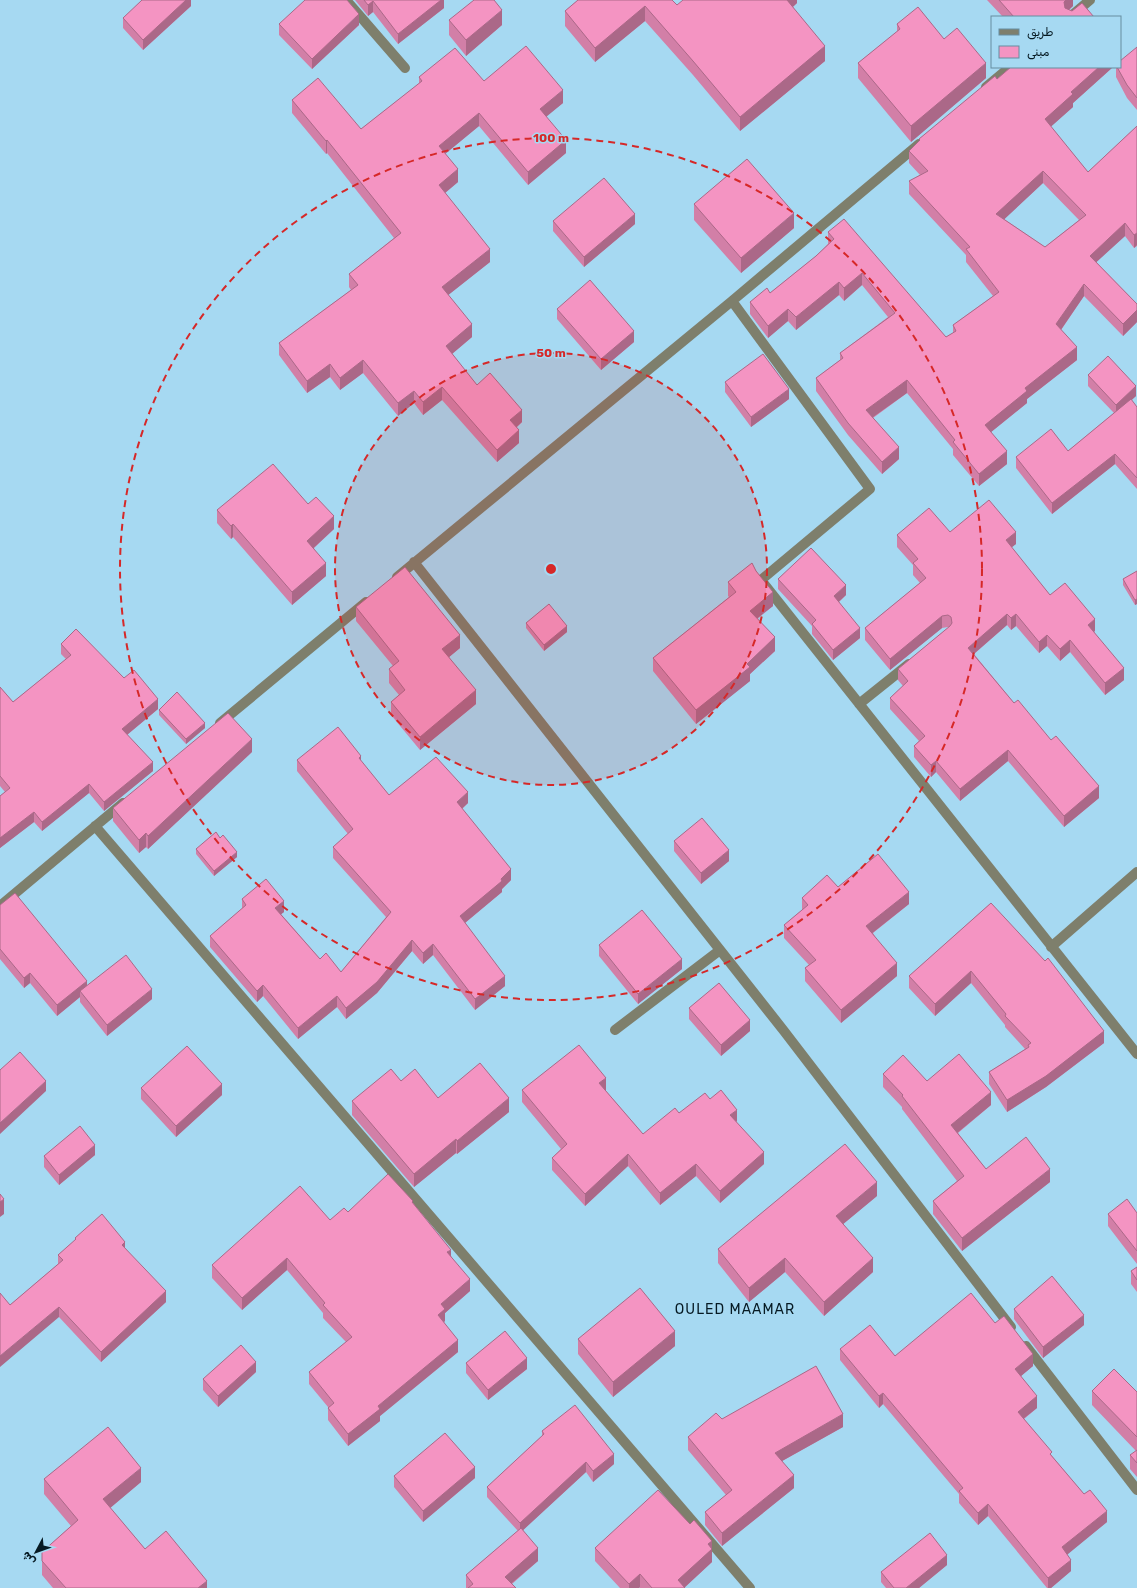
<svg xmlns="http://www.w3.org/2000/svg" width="1137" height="1588" viewBox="0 0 1137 1588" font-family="Rubik,Vazirmatn,sans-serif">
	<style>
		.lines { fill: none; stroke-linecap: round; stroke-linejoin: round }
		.minor { stroke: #7e7f6c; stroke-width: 10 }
		.wall { fill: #d27fa7; fill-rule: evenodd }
		.shaded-wall { fill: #ab6888 }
		.building { fill: #f494c2; stroke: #ab6888; fill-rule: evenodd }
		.ring { fill: none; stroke: #d62828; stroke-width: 2; stroke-dasharray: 7 5 }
		.labels { text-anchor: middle; stroke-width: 3; stroke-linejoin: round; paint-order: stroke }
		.quarter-label { font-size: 14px; letter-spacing: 1px; fill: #061a23; stroke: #a6d9f2 }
		.centre { fill: #d62828; stroke: #a6d9f2; stroke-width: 2 }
		.ring-label { font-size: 12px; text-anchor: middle; font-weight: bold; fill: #d62828; stroke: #a6d9f2; stroke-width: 3; stroke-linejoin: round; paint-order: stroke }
	</style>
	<rect width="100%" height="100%" fill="#a6d9f2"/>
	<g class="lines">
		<!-- minor -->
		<path class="minor" d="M346,0L405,68
			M1070,17L1090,0
			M986,87L1010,67
			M732,301L870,489L761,580L1137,1054
			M414,562L784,1031L1011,1327
			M397,577L732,301L919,144
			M859,704L909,664
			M220,723L366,602
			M95,826L750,1588
			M0,906L123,803
			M1051,947L1137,872
			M615,1030L720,950
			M1026,1346L1137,1490"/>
	</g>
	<!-- wall -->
	<path class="wall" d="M191,0V6L143,50L123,28V18Z
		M355,0H444V8L398,44L373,12L368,16Z
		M578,0L677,5L797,0V3L793,7L825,61L740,131L693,75L645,21L595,62L565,26V11Z
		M987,0H1073V6L1069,10L1094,17H1003Z
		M449,20L502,25L466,56L449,35Z
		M279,24L359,25L312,69L279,35Z
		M897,24L944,39L986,78L911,142L858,78V63L897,32Z
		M1137,47V110L1127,98L1116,77V67H1120Z
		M1011,67H1113L1073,103V107L1050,127L1088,172L1137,126V246L1134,248L1125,236L1096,262L1137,304V322L1123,336L1084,296L1061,330L1077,360L1027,399V403L991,432L1007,464L979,486L953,455V449L907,393L873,418L899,459L882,474L848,435L816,391V378L840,360V353L888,317L862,285L844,301L839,295L796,330L788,321L768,338L750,314V302L770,293L816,256L828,244V232L946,337L953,333V325L993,296L966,262V255L909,194V181L920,175L909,163V151L919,141V139L997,79ZM1043,183L1079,220L1045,247L1004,219Z
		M419,77L484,81L563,103L546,116L566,153L528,185L479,126L445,154L458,182L445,193L490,262L448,295L472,337L452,354L477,385L522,422L516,428L519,443L497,462L442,400L423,415L414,403L398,416L363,373L340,390L330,377L307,393L279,355V343L351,290L349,287V274L394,238L327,153L326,154L292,113V100L361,129L419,84Z
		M694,204L794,228L741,273L694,220Z
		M553,221L635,224L584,267L553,231Z
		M557,309L634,342L601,370L557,319Z
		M1088,375L1136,396L1131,400L1137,407V489L1115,464L1052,514L1016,468V457L1068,451L1114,413L1088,386Z
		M725,382L789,399L751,427L725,392Z
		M217,510L334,529L314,548L326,576L292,605L233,537L231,539L217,523Z
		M950,532L1016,544L1011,547L1050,595L1095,631L1094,632L1124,680L1105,695L1070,652L1060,661L1047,646L1039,653L1016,626L1011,630L1007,625L974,654L1014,703L1051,740L1099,798L1064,827L1008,761L960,801L936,772L931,777L914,757V746L919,741L890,709V698L903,686L898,680V669L949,627H948L942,628L890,670L865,640V628L920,583L913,575V565L897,547V535Z
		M1137,571V604L1135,605L1123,585V579Z
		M778,579L846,595L839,602L860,638L833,660L812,634V626L778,589Z
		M728,582L773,606L757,619L775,651L750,674V681L696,724L653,671V658L729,597L728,596Z
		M356,607L460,648L449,657L476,704L420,750L391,715V702L399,695L389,683V669L393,666L356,621Z
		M526,623L567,632L544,651L526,628Z
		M61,644L124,678L158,709L127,735L153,771L104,811L89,793L42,831L34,822L0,848V796L5,792L0,786V687L13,702L66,659L61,654Z
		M159,710L205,728L186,744L159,715Z
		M252,752L148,849L146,847L139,853L113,821V808Z
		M297,760L361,762L389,795L468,803L462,809L511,880L502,889V892L465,923L505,986L475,1010L433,955L423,964L412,951L377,993L346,1019L337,1007L298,1039L263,996L257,1002L210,947V936L242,909V899L284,912L281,914L320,959L341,972L386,917L333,858V847L348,834L297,771Z
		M674,841L729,861L701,884L674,851Z
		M196,849L237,857L214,876L196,854Z
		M838,887L909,904L873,933L897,976L841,1023L805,981V968L809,965L784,938V925L802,910V898Z
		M991,903L1104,1043L1046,1087L1007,1112L989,1084V1072L1025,1049L1005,1027V1025L971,983L935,1016L909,988V976Z
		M0,905L87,986L152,999L107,1036L80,1002V997L57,1016L30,983L24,988L0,959Z
		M599,945L682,969L638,1004L599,956Z
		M689,1008L750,1031L721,1056L689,1019Z
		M883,1074L927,1081L991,1105L958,1133L986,1169L1050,1182L962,1251L933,1214V1201L957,1181L902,1109V1107L883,1087Z
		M401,1081L438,1098L509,1112L457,1154L456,1153L414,1187L352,1115V1101Z
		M141,1088L222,1095L176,1137L141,1099Z
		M522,1090H606H605L643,1134L679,1113L710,1099L737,1121L736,1122L764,1164L720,1203L696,1176L660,1205L628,1166L585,1206L552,1170V1158L561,1149L522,1102Z
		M95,1155L59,1185L44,1167V1156Z
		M877,1196L843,1224L873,1272L824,1316L785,1272L749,1302L718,1263V1249Z
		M413,1203L451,1256L470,1291L445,1313V1321L444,1322L458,1352L380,1416V1421L348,1446L328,1420V1407L309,1384V1372L346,1342L323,1318V1313L287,1270L242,1310L212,1278V1265L330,1220L348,1212Z
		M1137,1213V1264L1108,1226V1214Z
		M75,1238L125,1248L166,1302L101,1362L59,1317L10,1305L58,1264V1255L75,1241Z
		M1137,1267V1292L1131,1284V1271Z
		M1014,1309L1084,1325L1043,1358L1014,1319Z
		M995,1323L1033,1366L1021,1376L1037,1408L1024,1419L1052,1456L1107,1522L1067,1554L1071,1571L1051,1588H1047L988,1516L978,1525L959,1503V1494L883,1404L879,1408L840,1360V1349L895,1356Z
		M578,1339L675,1346L613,1397L578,1354Z
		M466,1363L527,1369L488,1400L466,1373Z
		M256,1372L218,1407L203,1390V1379Z
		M1092,1391L1137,1392V1477L1130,1469V1455L1136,1451L1092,1405Z
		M722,1419L843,1427L782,1461L794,1488L722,1546L705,1525V1512L726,1495L688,1450V1437Z
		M542,1431L614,1464L593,1482L586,1472L523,1530L538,1561L512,1584L516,1588H466V1575L518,1531L487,1497V1487L542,1436Z
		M394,1476L475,1478L423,1522L394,1487Z
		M44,1479L141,1482L110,1508L145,1549L207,1588H53L42,1575V1552L71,1526L44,1494Z
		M595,1548H712V1562L684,1588H685H640V1587L639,1588H620L595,1561Z
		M947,1565L919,1588H886L881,1582V1572Z"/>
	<!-- shaded-wall -->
	<path class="shaded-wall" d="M186,0H191V6L143,50V40Z
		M441,0H444V8L398,44V34Z
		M786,0H797V3L786,13Z
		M1066,0H1073V6L1064,14V2Z
		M373,1V12L368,16V5Z
		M645,6V21L595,62V48Z
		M502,10V25L466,56V40Z
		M359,14V25L312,69V59Z
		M825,46V61L740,131V117Z
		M1121,47V59L1120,60V48Z
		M986,63V78L911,142V126Z
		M1099,67H1113L1073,103V107L1045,132V119L1071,92Z
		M563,90V103L540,122V109Z
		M479,113V126L439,159V146Z
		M327,140V153L326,154V141Z
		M566,140V153L528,185V172Z
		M458,169V182L439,198V185Z
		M1043,171V183L996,227V214Z
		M794,213V228L741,273V258Z
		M635,214V224L584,267V257Z
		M1125,223V236L1090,268V256Z
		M1137,233V245L1134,248V235Z
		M490,249V262L442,300V287Z
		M862,273V285L844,301V288Z
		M839,282V295L796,330V317Z
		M1084,284V296L1056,337V324Z
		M788,309V321L768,338V326Z
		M1137,310V322L1123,336V324Z
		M472,324V337L446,359V346Z
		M634,331V342L601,370V359Z
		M1077,347V360L1027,399V403L985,437V425L1025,388Z
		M363,360V373L340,390V378Z
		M330,364V377L307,393V381Z
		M907,380V393L866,422V410Z
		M1136,386V396L1116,415V405Z
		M442,387V400L423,415V402Z
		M789,389V399L751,427V417Z
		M414,391V403L398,416V403Z
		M522,410V422L510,433V420Z
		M519,430V443L497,462V450Z
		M899,447V459L882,474V462Z
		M1007,451V464L979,486V474Z
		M1115,454V464L1052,514V503Z
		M334,516V529L307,554V541Z
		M233,524V537L231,539V526Z
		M1016,532V544L1006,552V540Z
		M326,563V576L292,605V592Z
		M846,585V595L834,606V596Z
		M773,592V606L750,624V611Z
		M1137,599V604L1135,605V600Z
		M1007,614V625L968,659V648Z
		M1016,614V626L1011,630V618Z
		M942,616V628L890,670V659Z
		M1095,619V631L1088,636V625Z
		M567,626V632L544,651V645Z
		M860,628V638L833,660V650Z
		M460,635V648L442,663V649Z
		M1047,635V646L1039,653V642Z
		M775,637V651L750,674V681L696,724V710Z
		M1070,640V652L1060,661V649Z
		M1124,668V680L1105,695V683Z
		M476,690V704L420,750V737Z
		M158,699V709L122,739V729Z
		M205,723V728L186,744V739Z
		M252,739V752L148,849V836Z
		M1008,750V761L960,801V789Z
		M361,756V767L359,758Z
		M936,761V772L931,777V765Z
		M153,762V771L104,811V802Z
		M89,784V793L42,831V822Z
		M1099,786V798L1064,827V816Z
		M468,792V803L457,813V802Z
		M34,812V822L0,848V838Z
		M146,833V847L139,853V840Z
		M729,850V861L701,884V873Z
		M237,852V857L214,876V871Z
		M511,869V880L502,889V892L460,927V916L501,879Z
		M909,892V904L866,938V926Z
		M284,901V912L275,919V908Z
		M412,940V951L377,993L346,1019V1008Z
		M433,944V955L423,964V953Z
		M682,959V969L638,1004V994Z
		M897,963V976L841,1023V1010Z
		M971,971V983L935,1016V1004Z
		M30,973V983L24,988V978Z
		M505,976V986L475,1010V999Z
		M87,981V991H80V997L57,1016V1005Z
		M263,985V996L257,1002V991Z
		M152,989V999L107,1036V1025Z
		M337,996V1007L298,1039V1028Z
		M750,1020V1031L721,1056V1045Z
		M1104,1031V1043L1046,1087L1007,1112V1100Z
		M606,1078V1090L599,1095V1083Z
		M46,1081V1091L0,1134V1123Z
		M222,1084V1095L176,1137V1126Z
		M991,1092V1105L951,1138V1125Z
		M509,1098V1112L457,1154V1141Z
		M737,1110V1121L730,1127V1115Z
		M456,1139V1153L414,1187V1174Z
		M95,1145V1155L59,1185V1175Z
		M764,1152V1164L720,1203V1191Z
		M628,1154V1166L585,1206V1194Z
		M696,1164V1176L660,1205V1193Z
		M1050,1169V1182L962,1251V1238Z
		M877,1182V1196L836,1230V1216Z
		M4,1199V1214L0,1217V1202Z
		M125,1242V1253L122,1245Z
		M451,1250V1262L447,1252Z
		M287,1258V1270L242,1310V1298Z
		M785,1258V1272L749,1302V1288Z
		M873,1258V1272L824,1316V1302Z
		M470,1279V1291L445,1313V1321L438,1327V1315L441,1304Z
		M166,1291V1302L101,1362V1352Z
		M59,1307V1317L0,1367V1356Z
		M1084,1315V1325L1043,1358V1347Z
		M675,1331V1346L613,1397V1382Z
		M458,1340V1352L380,1416V1421L348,1446V1434L378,1406Z
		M1033,1354V1366L1015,1381V1369Z
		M527,1358V1369L488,1400V1390Z
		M256,1362V1372L218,1407V1396Z
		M883,1393V1404L879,1408V1396Z
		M1037,1396V1408L1018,1423V1412Z
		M843,1414V1427L775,1465V1453Z
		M614,1454V1464L593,1482V1471Z
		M586,1462V1472L520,1533V1523Z
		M475,1467V1478L423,1522V1511Z
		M141,1468V1482L103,1514V1499Z
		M794,1475V1488L722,1546V1533Z
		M988,1504V1516L978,1525V1513Z
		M1107,1511V1522L1062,1559V1547Z
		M712,1541V1562L684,1588L678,1580L708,1544Z
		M538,1548V1561L506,1588L505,1577Z
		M947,1555V1565L919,1588H906Z
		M1071,1560V1571L1051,1588H1048V1578Z
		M640,1574V1587L639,1588H629V1584Z
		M207,1581V1588H198Z"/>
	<!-- building -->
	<path class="building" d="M142,0H186L143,40L123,18Z
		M305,0H347L359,14L312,59L279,24Z
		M364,0H441L398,34L373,1L368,5Z
		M474,0H494L502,10L466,40L449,20Z
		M578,0H672L677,5L683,0H787L825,46L740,117L693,61L645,6L595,48L565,11Z
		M999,0H1066L1064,2L1065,8L1072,11L1082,3L1094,17H1014Z
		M918,7L944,39L957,28L986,63L911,126L858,63L900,29L897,24Z
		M526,46L563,90L540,109L566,140L528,172L479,113L439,146L458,169L439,185L490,249L442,287L472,324L446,346L477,385L490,373L522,410L510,420L519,430L497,450L442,387L423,402L414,391L398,403L363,360L340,378L330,364L307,381L279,343L358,285L349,274L401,233L327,140L326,141L292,100L318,78L361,129L422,81L419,77L455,48L484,81Z
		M1137,47V98L1127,85L1117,67H1120V61Z
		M1011,67H1099L1071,92L1073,94L1045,119L1088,172L1137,126V233L1134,235L1125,223L1090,256L1137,304V310L1123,324L1084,284L1056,324L1077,347L1025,388L1027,391L985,425L1007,451L979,474L953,442L955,440L907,380L866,410L899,447L882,462L848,423L816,378L843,358L840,353L895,313L862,273L844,288L839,282L796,317L788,309L768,326L750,302L767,288L770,293L816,256L834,239L828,232L844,219L946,337L956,331L953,325L999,292L966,249L970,247L909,181L928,171L909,151L920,140L919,139L995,76L997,79ZM1043,171L1086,215L1045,247L996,214Z
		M747,159L794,213L741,258L694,204Z
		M604,178L635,214L584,257L553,221Z
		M590,280L634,331L601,359L557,309Z
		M763,354L789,389L751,417L725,382Z
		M1108,356L1136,386L1116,405L1088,375Z
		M1131,399L1137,407V478L1115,454L1052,503L1016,457L1051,429L1068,451Z
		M273,464L308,504L316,497L334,516L307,541L326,563L292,592L233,524L231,526L217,510Z
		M989,500L1016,532L1006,540L1050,595L1065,583L1095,619L1088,625L1124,668L1105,683L1070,640L1060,649L1047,635L1039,642L1016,614L1011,618L1007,614L968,648L1014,703L1018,700L1051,740L1056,736L1099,786L1064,816L1008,750L960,789L936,761L931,765L914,746L925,736L890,698L908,681L898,669L950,626L952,623L951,617L948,615L942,616L890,659L865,628L926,578L913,563L918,559L897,535L929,508L950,532Z
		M811,548L846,585L834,596L860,628L833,650L812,624L816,620L778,579Z
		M752,563L756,571L773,592L750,611L775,637L747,664L750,667L696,710L653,658L736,592L728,582Z
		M405,567L460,635L442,649L476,690L420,737L391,702L405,690L389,669L399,661L356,607Z
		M1137,571V599L1135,600L1123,579Z
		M549,604L567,626L544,645L526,623Z
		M76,629L124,678L134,670L158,699L122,729L153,762L104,802L89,784L42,822L34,812L0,838V796L10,788L0,776V687L13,702L71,655L61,644Z
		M177,692L205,723L186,739L159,710Z
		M228,713L252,739L148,836L146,833L139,840L113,808Z
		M338,727L361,756L359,758L389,795L436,757L468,792L457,802L511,869L501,879L502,881L460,916L505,976L475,999L433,944L423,953L412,940L377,982L346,1008L337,996L298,1028L263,985L257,991L210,936L246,905L242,899L266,879L284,901L275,908L320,959L326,953L341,972L391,912L333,847L353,829L297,760Z
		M702,818L729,850L701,873L674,841Z
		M216,832L220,838L223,835L237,852L214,871L196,849Z
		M878,854L909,892L866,926L897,963L841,1010L805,968L816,960L784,925L808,905L802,898L827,875L838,887Z
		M15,893L87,981L57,1005L30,973L24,978L0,949V905Z
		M991,903L1045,961L1048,958L1104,1031L1046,1076L1007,1100L989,1072L1029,1047L1028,1045L1031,1043L1005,1016L1006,1014L971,971L935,1004L909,976Z
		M642,910L682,959L638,994L599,945Z
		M126,955L152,989L107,1025L80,991Z
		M719,983L750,1020L721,1045L689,1008Z
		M579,1045L606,1078L599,1083L643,1134L675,1108L679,1113L705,1093L710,1099L721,1090L737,1110L730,1115L764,1152L720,1191L696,1164L660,1193L628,1154L585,1194L552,1158L567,1144L522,1090Z
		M187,1046L222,1084L176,1126L141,1088Z
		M20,1052L46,1081L0,1123V1070Z
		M959,1054L991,1092L951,1125L986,1169L1026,1137L1050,1169L962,1238L933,1201L964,1176L902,1096L903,1095L883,1074L903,1055L927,1081Z
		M480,1063L509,1098L457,1141L456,1139L414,1174L352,1101L391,1069L401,1081L415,1069L438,1098Z
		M80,1126L95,1145L59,1175L44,1156Z
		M845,1144L877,1182L836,1216L873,1258L824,1302L785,1258L749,1288L718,1249Z
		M388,1174L413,1201L412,1202L451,1250L447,1252L470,1279L441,1304L445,1309L438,1315L458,1340L378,1406L380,1409L348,1434L328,1408L334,1403L309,1372L352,1337L323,1305L325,1303L287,1258L242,1298L212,1265L300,1186L330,1220L344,1208L348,1212Z
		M0,1194L4,1199L0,1202Z
		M1127,1199L1137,1213V1251L1108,1214Z
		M102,1214L125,1242L122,1245L166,1291L101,1352L59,1307L0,1356V1293L10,1305L63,1260L58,1255L76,1239L75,1238Z
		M1137,1267V1280L1131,1271Z
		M1052,1276L1084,1315L1043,1347L1014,1309Z
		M640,1288L675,1331L613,1382L578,1339Z
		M971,1293L995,1323L1004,1316L1033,1354L1015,1369L1037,1396L1018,1412L1052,1452L1050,1454L1084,1494L1090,1490L1107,1511L1062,1547L1071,1560L1048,1578L988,1504L978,1513L959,1491L963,1488L883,1393L879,1396L840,1349L870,1325L895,1356Z
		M505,1331L527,1358L488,1390L466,1363Z
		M241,1345L256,1362L218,1396L203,1379Z
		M816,1366L843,1414L775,1453L794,1475L722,1533L705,1512L732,1490L688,1437L716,1413L722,1419Z
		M1114,1369L1137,1392V1437L1092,1391Z
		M575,1405L614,1454L593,1471L586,1462L520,1523L487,1487L544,1434L542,1431Z
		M108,1427L141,1468L103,1499L145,1549L166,1531L207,1581L198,1588H66L42,1561V1552L78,1520L44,1479Z
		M445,1433L475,1467L423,1511L394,1476Z
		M1137,1450V1463L1130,1455Z
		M658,1490L690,1524L694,1520L712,1541L708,1544L712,1549L678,1580L685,1588H652L640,1574L629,1584L595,1548Z
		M521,1528L538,1548L505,1577L516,1588H468L473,1584L466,1575Z
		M930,1533L947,1555L906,1588H894L881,1572Z"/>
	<!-- distance rings -->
	<circle cx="551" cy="569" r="216" fill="#d62828" fill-opacity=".12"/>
	<g class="ring">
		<circle cx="551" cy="569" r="216"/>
		<circle cx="551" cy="569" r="431"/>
	</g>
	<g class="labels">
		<!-- quarter labels -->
		<g class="quarter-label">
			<text x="735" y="1314">OULED MAAMAR</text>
		</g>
	</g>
	<circle cx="551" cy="569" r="6" class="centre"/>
	<g class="ring-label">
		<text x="551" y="142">100 m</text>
		<text x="551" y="357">50 m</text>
	</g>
	<!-- legend -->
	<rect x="991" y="16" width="130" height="52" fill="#a6d9f2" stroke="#668d9f"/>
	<rect x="999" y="29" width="20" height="6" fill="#7e7f6c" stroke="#668d9f"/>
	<text x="1027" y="36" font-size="12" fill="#061a23">طريق</text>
	<rect x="999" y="46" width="20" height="12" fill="#f494c2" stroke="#668d9f"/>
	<text x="1027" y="56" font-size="12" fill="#061a23">مبنى</text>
	<!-- north arrow -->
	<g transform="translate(36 1552) rotate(229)" stroke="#a6d9f2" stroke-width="3" paint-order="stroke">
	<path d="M0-3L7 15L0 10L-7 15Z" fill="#061a23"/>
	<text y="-6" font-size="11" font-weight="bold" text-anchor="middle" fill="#061a23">ش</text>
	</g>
</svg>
